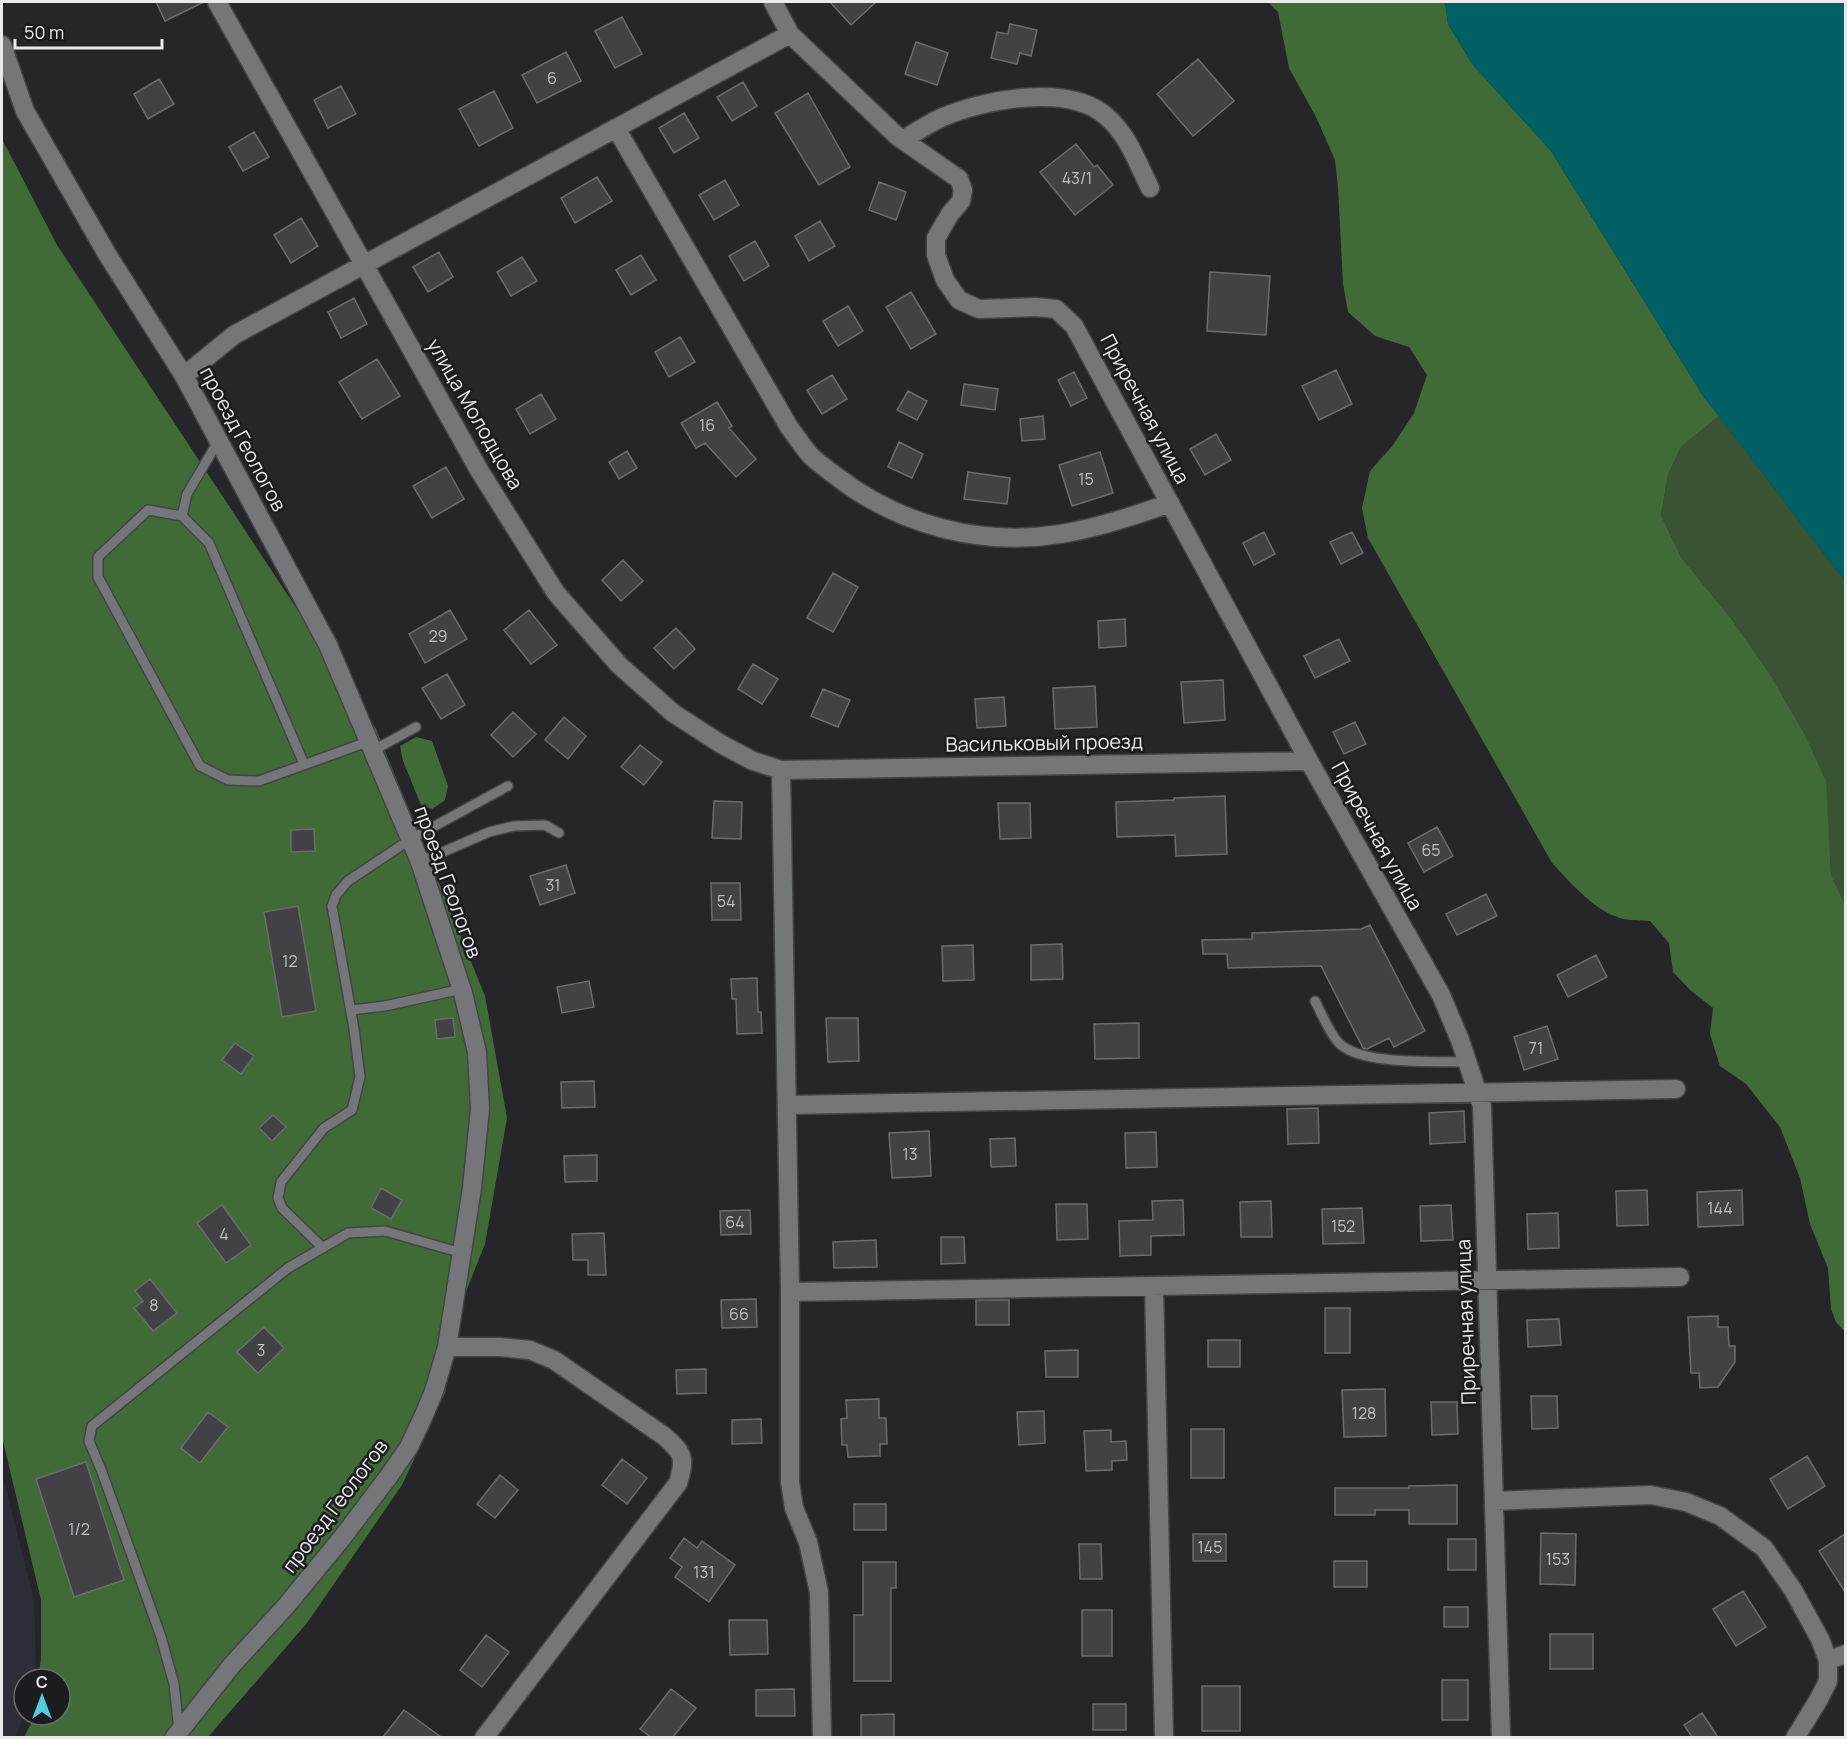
<svg xmlns="http://www.w3.org/2000/svg" width="1847" height="1739" viewBox="0 0 1847 1739" font-family="Manrope,sans-serif">
	<style>
		.built { fill: #2d2e37 }
		.green { fill: #3a5333 }
		.forest { fill: #416b36 }
		.water { fill: #016063 }
		.building { fill: #424246; stroke: #6b6c70; stroke-width: 1.5 }
		.lines { fill: none; stroke-linecap: round; stroke-linejoin: round }
		.lane-casing { stroke: #444447; stroke-width: 12 }
		.street-casing { stroke: #444447; stroke-width: 21 }
		.lane { stroke: #75767a; stroke-width: 9 }
		.street { stroke: #75767a; stroke-width: 18 }
		.labels { text-anchor: middle; stroke-width: 5; stroke-linejoin: round; paint-order: stroke }
		.number-label { font-size: 16px; fill: #c0c0c3 }
		.street-label { font-size: 20px; fill: #eaeaed; stroke: #1c1c20 }
	</style>
	<rect width="100%" height="100%" fill="#26262a"/>
	<!-- built -->
	<path class="built" d="M2,1473L34,1600L36,1660L32,1679H24V1715L15,1738L2,1737Z"/>
	<!-- green -->
	<path class="green" d="M1719,416L1845,581V907L1831,875L1828,832L1803,731L1771,676L1733,621L1681,557L1661,515L1668,475L1681,447Z"/>
	<!-- forest -->
	<path class="forest" d="M1268,2H1445L1448,24L1473,65L1551,151L1703,396L1719,416L1681,447L1668,475L1661,515L1681,557L1733,621L1771,676L1803,731L1826,781L1831,875L1846,907L1845,1332L1836,1322L1831,1309L1828,1268L1810,1224L1800,1178L1780,1127L1746,1084L1720,1066L1710,1034L1713,1008L1690,990L1673,972L1669,943L1650,921C1640,920 1626,921 1617,917C1593,909 1569,881 1552,863L1368,538L1362,508L1370,471L1393,445L1414,413L1427,375L1409,347L1375,336L1348,312L1343,284L1338,187L1335,160L1316,117L1289,68L1278,12Z
		M2,139L57,245L376,729L485,996L507,1118L485,1244L465,1294L445,1393L402,1485L307,1623L208,1737H24L31,1724L33,1715H60V1679H38L41,1659V1600L2,1437Z
		M416,737L432,741L448,786L445,800L432,809L421,805L403,761L400,746Z"/>
	<!-- water -->
	<path class="water" d="M1445,2H1845V581L1703,396L1551,151L1473,65L1448,24Z"/>
	<!-- building -->
	<path class="building" d="M156,2H204L165,21Z
		M830,2H876L851,25Z
		M622,17L642,54L615,68L595,31Z
		M1010,24L1037,30L1031,56L1020,53L1017,64L991,58L997,32L1008,34Z
		M916,42L948,53L937,85L905,74Z
		M566,52L581,81L537,103L522,75Z
		M1198,59L1234,101L1193,136L1157,94Z
		M159,79L174,104L148,119L134,94Z
		M743,82L757,106L732,121L717,97Z
		M341,86L356,114L328,128L314,100Z
		M494,91L513,128L479,146L459,109Z
		M808,93L850,167L819,185L775,113Z
		M684,113L699,138L674,153L659,128Z
		M254,132L269,157L243,171L229,147Z
		M1076,144L1094,167L1097,165L1113,185L1075,215L1040,172Z
		M597,177L612,201L575,223L561,198Z
		M725,180L739,205L714,220L699,195Z
		M879,182L906,192L896,220L869,210Z
		M301,218L318,246L291,263L274,235Z
		M820,221L835,246L809,261L795,236Z
		M755,241L769,266L744,281L729,256Z
		M439,252L453,277L428,292L413,267Z
		M641,255L656,280L631,295L616,270Z
		M522,257L537,281L511,296L497,272Z
		M1210,272L1270,276L1266,335L1207,331Z
		M911,292L936,334L911,349L886,307Z
		M354,298L367,324L341,338L328,312Z
		M848,306L863,331L838,346L823,321Z
		M680,337L695,362L669,377L655,352Z
		M377,359L400,396L362,419L339,382Z
		M1336,370L1352,404L1319,420L1302,386Z
		M1074,372L1087,398L1071,406L1058,380Z
		M832,375L847,399L822,414L807,390Z
		M964,384L998,389L995,410L961,405Z
		M908,391L927,401L917,420L897,410Z
		M541,394L556,419L530,434L516,409Z
		M717,402L732,426L729,428L756,459L736,477L705,443L696,448L681,423Z
		M1043,416L1045,439L1022,441L1020,419Z
		M1216,434L1231,460L1205,475L1190,449Z
		M899,442L923,454L912,478L888,467Z
		M627,451L637,468L619,479L609,462Z
		M1100,452L1113,493L1072,506L1059,465Z
		M446,467L464,499L432,518L413,486Z
		M968,472L1010,478L1007,504L964,499Z
		M1264,532L1275,554L1254,565L1243,543Z
		M1352,532L1363,553L1341,564L1330,542Z
		M623,560L643,581L621,601L602,580Z
		M833,573L858,587L833,632L807,618Z
		M450,610L467,639L425,663L409,634Z
		M529,610L557,645L531,664L504,630Z
		M1125,619L1126,646L1099,648L1098,621Z
		M676,628L695,649L674,669L654,648Z
		M1339,639L1350,661L1315,678L1304,656Z
		M753,664L778,679L762,704L738,689Z
		M447,674L465,705L441,719L422,688Z
		M1223,680L1225,720L1184,723L1181,682Z
		M1095,686L1097,727L1055,729L1053,688Z
		M823,689L850,700L838,727L811,716Z
		M1004,697L1006,726L977,728L975,699Z
		M513,712L536,734L513,757L491,735Z
		M564,717L586,736L568,759L545,740Z
		M1355,722L1366,744L1344,754L1333,732Z
		M640,745L662,762L644,785L621,767Z
		M1225,796L1227,854L1176,856L1175,835L1117,837L1116,802L1174,800V798Z
		M714,801L742,802L741,839L712,838Z
		M998,803H1030L1031,838L1000,839Z
		M1437,827L1453,856L1424,872L1408,843Z
		M314,829L315,851L291,852V830Z
		M566,865L575,893L540,905L530,876Z
		M711,883H740L741,920H712Z
		M1486,894L1497,916L1457,935L1446,914Z
		M298,906L316,1011L282,1017L264,912Z
		M1370,925L1425,1031L1394,1047L1389,1038L1367,1049L1363,1048L1321,966L1228,968L1227,954H1203L1202,940L1252,939V933L1361,929Z
		M1062,944L1063,979L1031,980V945Z
		M973,945L974,980L943,981L942,946Z
		M1596,955L1607,977L1568,997L1557,975Z
		M757,978L758,1012H761L762,1033L737,1034L736,999H732L731,979Z
		M589,981L594,1007L562,1013L557,987Z
		M453,1018L455,1037L437,1039L435,1020Z
		M826,1018H858L859,1061L828,1062Z
		M1139,1023V1058L1095,1059L1094,1024Z
		M1547,1026L1558,1059L1524,1070L1514,1037Z
		M235,1043L254,1056L241,1074L222,1060Z
		M594,1081L595,1107L562,1108L561,1082Z
		M1318,1108L1319,1143L1288,1144L1287,1109Z
		M1464,1111L1465,1142L1430,1144L1429,1113Z
		M273,1115L286,1127L272,1141L259,1128Z
		M929,1131L931,1176L892,1178L889,1133Z
		M1156,1132L1157,1167L1126,1168L1125,1133Z
		M1015,1138L1016,1166L991,1167L990,1139Z
		M597,1155V1181L565,1182L564,1156Z
		M381,1188L402,1200L391,1219L371,1208Z
		M1647,1190L1648,1225L1617,1226L1616,1191Z
		M1742,1190L1743,1225L1698,1227L1697,1192Z
		M1183,1200L1184,1235L1151,1236V1255L1120,1256L1119,1221L1153,1220L1152,1201Z
		M1271,1201L1272,1237H1241L1240,1202Z
		M1056,1204H1087L1088,1239L1057,1240Z
		M222,1205L251,1245L226,1263L197,1223Z
		M1451,1205L1453,1240L1421,1241L1420,1206Z
		M1362,1208L1364,1243L1323,1244L1322,1209Z
		M750,1210L751,1234L721,1235L720,1211Z
		M1558,1213L1559,1248L1528,1249L1527,1214Z
		M604,1233L606,1275H588V1260H573L572,1234Z
		M941,1237H964L965,1263L941,1264Z
		M876,1240L877,1267L834,1268L833,1242Z
		M150,1279L177,1313L153,1331L134,1308L143,1301L135,1291Z
		M756,1299L757,1327L722,1328L721,1300Z
		M976,1300H1009V1325H976Z
		M1325,1308H1350V1353H1325Z
		M1718,1316V1327H1728L1729,1346H1735V1362L1718,1387L1700,1388L1699,1373H1691L1688,1317Z
		M1559,1319L1561,1345L1528,1347L1527,1320Z
		M264,1327L284,1348L258,1373L237,1352Z
		M1208,1340H1240V1367H1208Z
		M1078,1350V1377H1046L1045,1351Z
		M706,1369V1393L677,1394L676,1370Z
		M1385,1389L1386,1436L1344,1437L1342,1390Z
		M1531,1396H1557L1558,1428L1532,1429Z
		M879,1399V1418H886L887,1444H880V1456L848,1457L847,1445H842L841,1419L847,1418L846,1400Z
		M1431,1402H1457L1458,1434L1432,1435Z
		M1044,1411L1045,1443L1019,1445L1017,1412Z
		M208,1412L228,1427L200,1463L181,1448Z
		M761,1419L762,1443L732,1444V1420Z
		M1191,1429H1224V1478H1191Z
		M1111,1430V1442L1126,1441L1127,1460L1112,1461V1470L1086,1471L1084,1431Z
		M1807,1456L1825,1486L1788,1509L1770,1479Z
		M622,1459L647,1478L627,1504L602,1485Z
		M86,1462L124,1580L74,1597L36,1479Z
		M500,1475L518,1490L495,1518L477,1504Z
		M1457,1485V1524H1409V1510H1375V1515H1335V1488H1409V1486Z
		M854,1504H886V1530H854Z
		M1541,1533L1576,1534L1575,1585L1540,1584Z
		M1193,1534H1226V1561H1193Z
		M1845,1534V1592L1819,1551Z
		M684,1538L697,1548L702,1541L735,1565L709,1602L675,1577L682,1567L670,1558Z
		M1448,1539H1476V1570H1448Z
		M1079,1544H1101L1102,1579H1080Z
		M1334,1561H1367V1587H1334Z
		M863,1562H896V1588H891V1681H854V1615H863Z
		M1743,1591L1766,1627L1736,1646L1713,1609Z
		M1444,1607H1468V1627H1444Z
		M1082,1610H1112V1656H1082Z
		M729,1620H767L768,1654L730,1655Z
		M1550,1634H1593V1669H1550Z
		M486,1635L509,1652L482,1687L460,1670Z
		M1442,1680H1468V1720H1442Z
		M1202,1686H1240V1731H1202Z
		M671,1689L696,1708L673,1737H651L640,1729Z
		M794,1689L795,1716H756V1690Z
		M1093,1704H1126V1730H1093Z
		M404,1710L441,1737H383Z
		M1702,1713L1718,1737H1692L1684,1725Z
		M894,1714V1737H861V1715Z"/>
	<g class="lines">
		<defs>
			<path id="lane" d="M182,516L187,494L219,440
				M374,750L416,727
				M304,764L209,543L182,516L148,510L98,557V577L200,766L228,780L259,781L370,741
				M420,862L489,832L514,826L545,825L559,833
				M1315,1001C1321,1012 1331,1037 1341,1045C1365,1065 1435,1061 1467,1062
				M351,1010L385,1006L462,989
				M323,1248L282,1208L278,1198L281,1182L324,1128L352,1110L360,1077L354,1029L332,906L336,895L348,881L411,839L508,786
				M179,1731L174,1684L161,1637L102,1472L89,1441L92,1426L288,1268L348,1233L385,1231L462,1253"/>
			<path id="street" d="M217,2L479,470L556,593L619,665L673,713L721,744L753,761L781,770L1309,761
				M773,2L790,34L897,136L959,179L963,190L961,201L950,214L936,238V255L945,280L959,300L979,309L1036,307L1056,309L1074,326L1309,761L1441,995L1460,1040L1482,1106L1501,1738
				M2,45L25,111L107,254L184,376L328,645L420,862L463,993L477,1052L480,1109L472,1188L447,1347L434,1391L424,1415L409,1447L389,1476L342,1538L286,1606L232,1665L174,1738
				M616,128L789,427C796,436 803,447 811,456C818,463 828,470 836,476C899,525 981,547 1060,534C1098,528 1134,516 1170,503
				M903,140C916,132 929,123 943,117C986,99 1070,83 1107,117C1128,135 1138,164 1150,188
				M184,376L234,335L790,34
				M781,770L790,1292V1482L794,1508L808,1542L819,1592L822,1738
				M787,1105L1676,1089
				M1154,1286L1164,1738
				M790,1292L1680,1277
				M447,1347H499L530,1350L554,1360L664,1436C683,1453 686,1457 678,1483L484,1738
				M1494,1501L1651,1495L1686,1502L1720,1516L1764,1548L1793,1590L1820,1639L1828,1660V1681L1819,1699L1795,1738
				M1828,1660L1846,1654"/>
		</defs>
		<!-- lane casing -->
		<use href="#lane" class="lane-casing"/>
		<!-- street casing -->
		<use href="#street" class="street-casing"/>
		<!-- lane -->
		<use href="#lane" class="lane"/>
		<!-- street -->
		<use href="#street" class="street"/>
	</g>
	<g class="labels">
		<!-- number labels -->
		<g class="number-label">
			<text x="552" y="84">6</text>
			<text x="1077" y="184">43/1</text>
			<text x="707" y="431">16</text>
			<text x="1086" y="485">15</text>
			<text x="438" y="642">29</text>
			<text x="1431" y="856">65</text>
			<text x="553" y="891">31</text>
			<text x="726" y="907">54</text>
			<text x="290" y="967">12</text>
			<text x="1536" y="1054">71</text>
			<text x="910" y="1160">13</text>
			<text x="1720" y="1214">144</text>
			<text x="735" y="1228">64</text>
			<text x="1343" y="1232">152</text>
			<text x="224" y="1240">4</text>
			<text x="154" y="1311">8</text>
			<text x="739" y="1320">66</text>
			<text x="261" y="1356">3</text>
			<text x="1364" y="1419">128</text>
			<text x="79" y="1535">1/2</text>
			<text x="1210" y="1553">145</text>
			<text x="1558" y="1565">153</text>
			<text x="704" y="1578">131</text>
		</g>
		<!-- street labels -->
		<g class="street-label">
			<text transform="translate(1145 409) rotate(62)" y="7">Приречная улица</text>
			<text transform="translate(475 414) rotate(60)" y="7">улица Молодцова</text>
			<text transform="translate(243 439) rotate(62)" y="7">проезд Геологов</text>
			<text transform="translate(1044 743) rotate(-1)" y="7">Васильковый проезд</text>
			<text transform="translate(1377 836) rotate(61)" y="7">Приречная улица</text>
			<text transform="translate(448 882) rotate(70)" y="7">проезд Геологов</text>
			<text transform="translate(1466 1322) rotate(-92)" y="7">Приречная улица</text>
			<text transform="translate(335 1506) rotate(-53)" y="7">проезд Геологов</text>
		</g>
	</g>
	<!-- border -->
	<rect width="1847" height="1739" fill="none" stroke="#eaeaed" stroke-width="6"/>
	<!-- north arrow -->
	<g transform="translate(42 1697)"><circle r="28" fill="#1c1c20" stroke="#6e6e72" stroke-width="1.5"/>
	<path d="M0-4.5L10 22L0 15L-10 22Z" fill="#54cadd"/>
	<text y="-9" font-size="16" font-weight="bold" text-anchor="middle" fill="#eaeaed">С</text>
	</g>
	<!-- scale -->
	<path d="M15 39v9h147v-9" fill="none" stroke="#eaeaed" stroke-width="3"/>
	<text x="24" y="39" font-size="18" fill="#eaeaed" stroke="#1c1c20" stroke-width="4.5" paint-order="stroke">50 m</text>
</svg>
